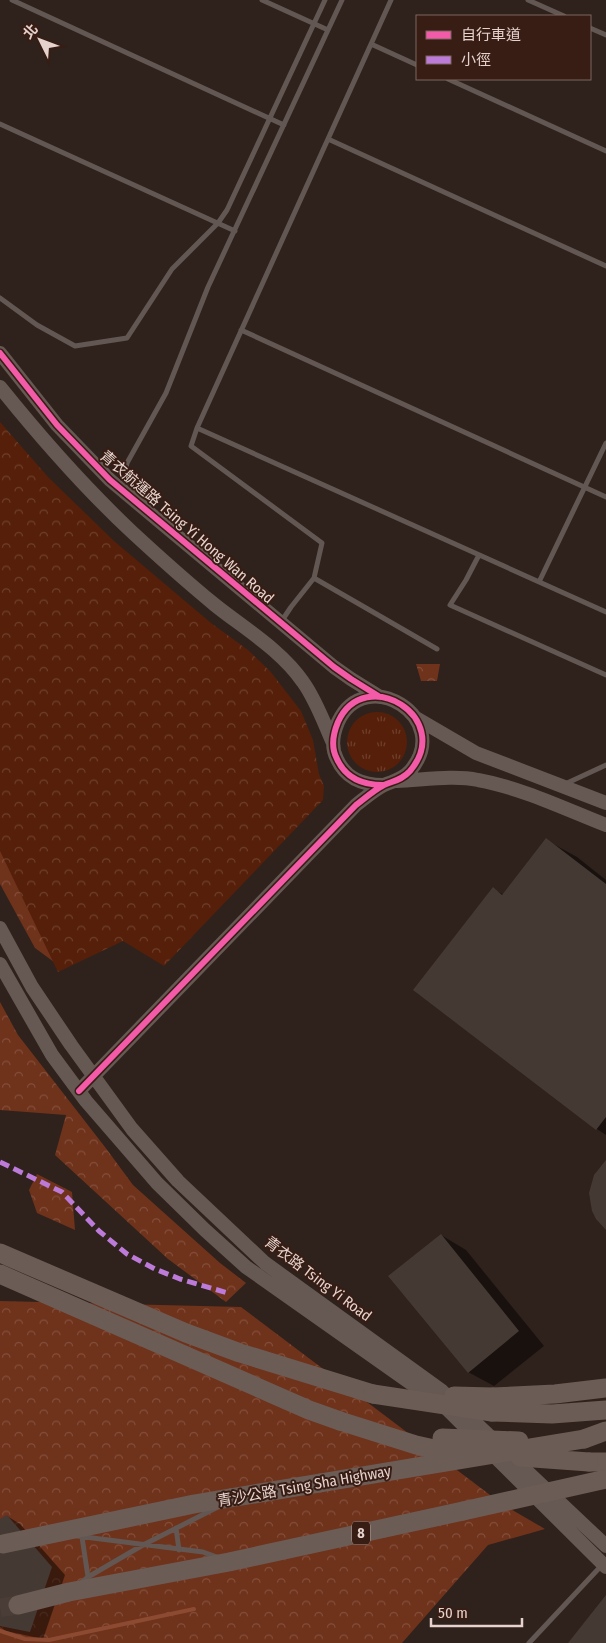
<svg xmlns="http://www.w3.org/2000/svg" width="606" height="1643" viewBox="0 0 606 1643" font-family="'Fira Sans Condensed','Noto Sans TC',sans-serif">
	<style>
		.grass { fill: url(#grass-tufts) }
		.forest { fill: url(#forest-crowns) }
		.park { fill: url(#park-crowns) }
		.shadow { fill: #0007 }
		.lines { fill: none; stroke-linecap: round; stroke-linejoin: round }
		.stream { stroke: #8c4a32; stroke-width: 4 }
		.building { fill: #453934 }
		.highway-tunnel { stroke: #4a3c37; stroke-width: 19; stroke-dasharray: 19 9; stroke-linecap: butt }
		.lane { stroke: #625752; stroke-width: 5 }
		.secondary { stroke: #665853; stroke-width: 14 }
		.highway { stroke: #6c5c56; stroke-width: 19 }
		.highway-bridge { stroke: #6c5c56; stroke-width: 19 }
		.quiet { stroke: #bd7bd9; stroke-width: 5; stroke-dasharray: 10 5; stroke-linecap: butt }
		.cycleway-casing { stroke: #371d14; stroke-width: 9 }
		.cycleway { stroke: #f35aa7; stroke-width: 6 }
		.labels { text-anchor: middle; stroke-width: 4; stroke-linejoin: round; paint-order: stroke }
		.shield { fill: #371d14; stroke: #b29c96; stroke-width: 1 }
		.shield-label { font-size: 14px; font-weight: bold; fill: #e6d3cd }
		.street-label { font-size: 15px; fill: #e6d3cd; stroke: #371d14 }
	</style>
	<defs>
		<pattern id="grass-tufts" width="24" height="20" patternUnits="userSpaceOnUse" patternTransform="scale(1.25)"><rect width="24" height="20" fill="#561f09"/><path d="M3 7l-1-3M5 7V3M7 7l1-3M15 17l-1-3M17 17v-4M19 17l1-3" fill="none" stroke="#6e3f2c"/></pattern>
		<pattern id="forest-crowns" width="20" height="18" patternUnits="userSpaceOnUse" patternTransform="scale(1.25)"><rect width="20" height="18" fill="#6f321b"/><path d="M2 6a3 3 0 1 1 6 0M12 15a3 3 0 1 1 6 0" fill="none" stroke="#844f3b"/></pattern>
		<pattern id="park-crowns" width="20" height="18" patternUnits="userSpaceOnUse" patternTransform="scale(1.25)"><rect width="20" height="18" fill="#561f09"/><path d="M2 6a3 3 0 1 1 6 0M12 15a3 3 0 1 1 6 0" fill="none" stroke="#6e3f2c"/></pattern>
	</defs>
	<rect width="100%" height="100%" fill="#2f211c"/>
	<!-- grass -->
	<path class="grass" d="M347 742a30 30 0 1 1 60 0a30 30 0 1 1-60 0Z"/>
	<!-- forest -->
	<path class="forest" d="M416,664H440L437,681H421Z
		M0,834L54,962L35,948L0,884Z
		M0,1002L18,1035L105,1147L133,1185L220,1263L246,1283L226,1302L168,1259L55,1155L66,1115L0,1110Z
		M37,1174L72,1192L75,1230L37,1213L29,1190Z
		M0,1301L241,1307L502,1504L545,1529L488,1545L402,1643H0Z"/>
	<!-- park -->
	<path class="park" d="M0,422L48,477L114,541L211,623L248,650L270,671L301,711L313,740L319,774L324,786L323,800L164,966L123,941L58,972L0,851Z"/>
	<!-- shadow -->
	<path class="shadow" d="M546,840L577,857L606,880V1135L597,1129L493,889L504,895Z
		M441,1235L466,1250L544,1346L494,1386L468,1372Z
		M7,1516L20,1524L65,1575L43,1639L6,1631L0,1627V1521Z"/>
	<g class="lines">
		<!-- stream -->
		<path class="stream" d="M0,1631L25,1639L49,1640L194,1609"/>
	</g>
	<!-- building -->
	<path class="building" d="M546,838L606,884V1117L596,1130L413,990L493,887L502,895Z
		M606,1160V1230L596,1219L592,1211L589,1193L594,1175Z
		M441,1234L519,1331L468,1373L388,1276Z
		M7,1515L52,1567L30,1632L0,1626V1519Z
		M606,1595V1643H568Z"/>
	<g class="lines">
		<!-- highway-tunnel -->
		<path class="highway-tunnel" d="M0,1608L18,1605"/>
		<!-- lane -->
		<path class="lane" d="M12,0L284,125
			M262,0L328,30
			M391,0L197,428L606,612
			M528,0L564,16
			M590,28L606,35
			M371,44L417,65
			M448,79L606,151
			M0,124L235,231
			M328,139L606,266
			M0,298L37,325L75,346L127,338L172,269L218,223L227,210L325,0
			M241,330L606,497
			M197,428L191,446L322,543L314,578
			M145,503C137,490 123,480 127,463L166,393L208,287L342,0
			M479,555L466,580L450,605L606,675
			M539,582L606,443
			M281,622L291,607L314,578L437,649
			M565,784L606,765
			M176,1528L179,1550
			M77,1536L203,1552L217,1557
			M82,1537L88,1577
			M81,1583L88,1577L143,1545L216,1508
			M529,1643L602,1565"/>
		<!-- secondary -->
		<path class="secondary" d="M0,353L57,425L110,480L334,667L351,679L380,697
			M0,387C41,438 84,487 132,532C159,557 187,582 215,605C245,629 281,650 303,682C316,700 324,723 333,743
			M416,718L476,753L606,803
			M397,781C423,780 454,775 478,780C522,788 565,809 606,825
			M0,928L32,987L71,1045L132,1129L178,1181L265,1263L442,1391L606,1546
			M0,964L52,1055L86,1101L157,1183L205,1230L246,1267L446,1408L606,1567
			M79,1091L356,805C364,799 374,790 384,785C393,781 402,780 410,771C455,718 365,663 338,722C333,734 331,748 337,759C346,779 363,785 383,785"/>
		<!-- highway -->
		<path class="highway" d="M0,1253L186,1333L240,1353L373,1394
			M0,1274L309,1410L340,1421
			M493,1397L555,1394L606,1388
			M492,1412L552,1414L606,1410
			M584,1439L606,1431
			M589,1462H606
			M3,1544L194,1504L320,1483
			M18,1605L69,1592L229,1562L463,1511"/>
		<!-- highway-bridge -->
		<path class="highway-bridge" d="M373,1394L492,1412
			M454,1396L493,1397
			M340,1421L416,1445L434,1449L462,1452
			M442,1438L519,1441
			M520,1457L589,1462
			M320,1483L584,1439
			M463,1511L606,1479"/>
		<!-- quiet -->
		<path class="quiet" d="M0,1162L62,1192L99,1231L127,1254L155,1269L180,1279L228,1293"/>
		<defs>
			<path id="cycleway" d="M0,353L57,425L110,480L334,667L351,679L380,697
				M79,1091L356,805C364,799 374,790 384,785C393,781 402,780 410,771C455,718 365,663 338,722C333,734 331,748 337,759C346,779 363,785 383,785"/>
		</defs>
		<!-- cycleway casing -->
		<use href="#cycleway" class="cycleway-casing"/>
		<!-- cycleway -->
		<use href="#cycleway" class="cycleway"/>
	</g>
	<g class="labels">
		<!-- shield labels -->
		<rect class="shield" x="352" y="1521.5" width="18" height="23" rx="4"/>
		<g class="shield-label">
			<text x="361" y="1538">8</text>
		</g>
		<!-- street labels -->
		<g class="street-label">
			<text transform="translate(187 527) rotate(41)" y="5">青衣航運路 Tsing Yi Hong Wan Road</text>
			<text transform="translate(318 1279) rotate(37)" y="5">青衣路 Tsing Yi Road</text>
			<text transform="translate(304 1486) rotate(-10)" y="5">青沙公路 Tsing Sha Highway</text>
		</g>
	</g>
	<!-- legend -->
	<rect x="416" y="15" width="175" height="65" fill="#371d14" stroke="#7d665e"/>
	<rect x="426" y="31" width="25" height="8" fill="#f35aa7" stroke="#7d665e"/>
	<text x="461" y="40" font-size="15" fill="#e6d3cd">自行車道</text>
	<rect x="426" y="56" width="25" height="8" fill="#bd7bd9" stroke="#7d665e"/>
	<text x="461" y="65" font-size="15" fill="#e6d3cd">小徑</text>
	<!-- north arrow -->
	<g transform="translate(40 40) rotate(312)" stroke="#371d14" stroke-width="4" paint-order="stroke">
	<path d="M0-4L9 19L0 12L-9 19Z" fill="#e6d3cd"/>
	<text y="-8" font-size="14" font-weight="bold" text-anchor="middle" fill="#e6d3cd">北</text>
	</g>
	<!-- scale -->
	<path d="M431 1618v8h91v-8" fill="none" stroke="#e6d3cd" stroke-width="2.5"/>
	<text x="438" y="1618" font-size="15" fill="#e6d3cd" stroke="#371d14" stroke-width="4" paint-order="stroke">50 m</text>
</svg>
